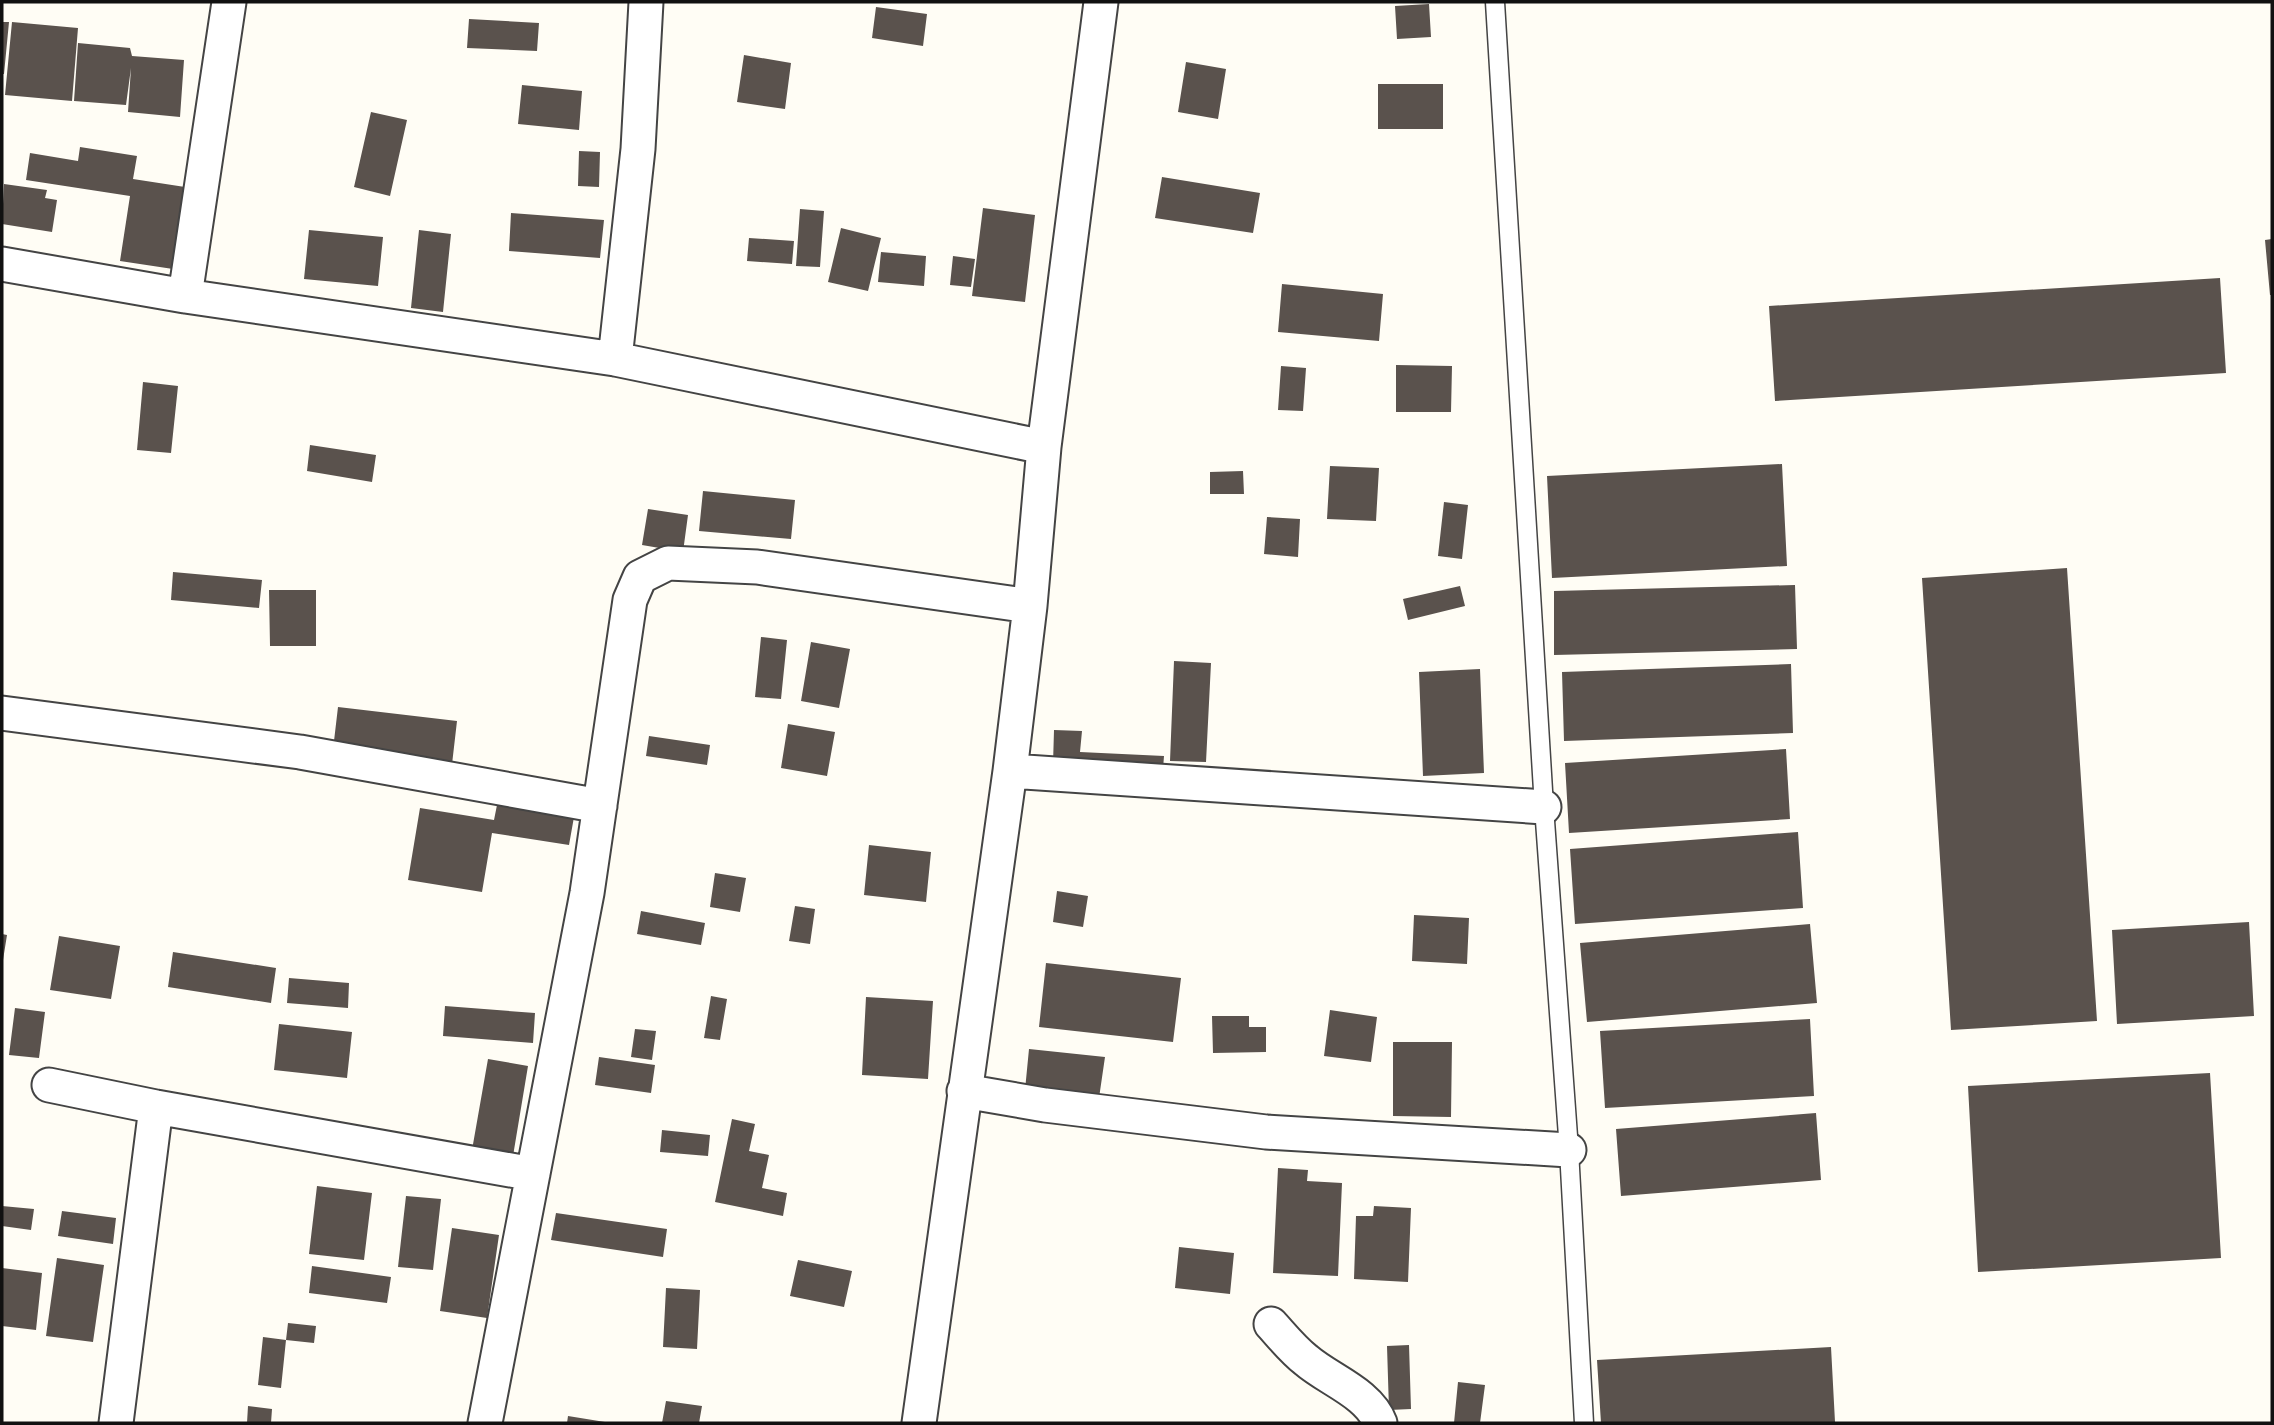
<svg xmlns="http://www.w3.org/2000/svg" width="2274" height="1425" viewBox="0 0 2274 1425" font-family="Literata,serif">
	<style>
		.building { fill: #5a524d }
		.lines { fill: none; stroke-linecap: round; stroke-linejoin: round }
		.lane-casing { stroke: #444; stroke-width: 21 }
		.street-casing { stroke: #444; stroke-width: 37 }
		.lane { stroke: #fff; stroke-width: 18 }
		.street { stroke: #fff; stroke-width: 33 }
	</style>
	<rect width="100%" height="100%" fill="#fffdf5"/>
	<!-- building -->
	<path class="building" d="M1429,4L1431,37L1397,39L1395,6Z
		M876,7L927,14L923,46L872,38Z
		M469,19L539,23L537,51L467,48Z
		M2,22H9L4,74H2Z
		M12,22L78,28L72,101L5,95Z
		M78,43L130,48L132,56L184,60L180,117L128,112L131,68L126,105L74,101Z
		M744,55L791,63L785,109L737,102Z
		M1186,62L1226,69L1218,119L1178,112Z
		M1378,84H1443V129H1378Z
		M522,85L582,91L579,130L518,124Z
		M371,112L407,120L390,196L354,187Z
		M80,147L137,156L133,179L185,187L173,269L120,261L130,196L26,180L30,153L78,161Z
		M579,151L600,152L599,187L578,186Z
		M1162,177L1260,193L1253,233L1155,218Z
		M4,184L47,190L45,198L57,200L52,232L2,224Z
		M983,208L1035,215L1025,302L972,296Z
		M800,209L824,211L820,267L796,266Z
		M511,213L604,220L600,258L509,251Z
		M841,228L881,238L868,291L828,282Z
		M309,230L383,237L378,286L304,279Z
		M419,230L451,234L443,312L411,308Z
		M749,238L794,241L792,264L747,261Z
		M2272,239V295H2270L2265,240Z
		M881,252L926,256L924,286L878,282Z
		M953,256L975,259L971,287L950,285Z
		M2220,278L2226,373L1775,401L1769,306Z
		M1282,284L1383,294L1379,341L1278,332Z
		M1396,365L1452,366L1451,412H1396Z
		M1281,366L1306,368L1303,411L1278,410Z
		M143,382L178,386L171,453L137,450Z
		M310,445L376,455L372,482L307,471Z
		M1782,464L1787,566L1552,578L1547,476Z
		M1330,466L1379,468L1376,521L1327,519Z
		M1243,471L1244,494H1210V472Z
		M703,491L795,500L791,539L699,531Z
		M1444,502L1468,505L1462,559L1438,556Z
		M648,509L688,515L683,552L642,545Z
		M1267,517L1300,519L1298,557L1264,554Z
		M2067,568L2097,1021L1951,1030L1922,578Z
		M173,572L262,580L259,608L171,600Z
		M1795,585L1797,649L1554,655V591Z
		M1460,586L1465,606L1408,620L1403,599Z
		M269,590H316V646H270Z
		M761,637L787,640L781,699L755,697Z
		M811,642L850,649L839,708L801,701Z
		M1174,661L1211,663L1206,762L1170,761Z
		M1791,664L1793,733L1564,741L1562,672Z
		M1480,669L1484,773L1423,776L1419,672Z
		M338,707L457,721L451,773L332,758Z
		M788,724L835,732L827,776L781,768Z
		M1054,730L1082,731L1080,752L1164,756L1163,769L1053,764Z
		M649,736L710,745L707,765L646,756Z
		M1786,749L1790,819L1569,833L1565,763Z
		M497,805L574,817L569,845L492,833L482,892L408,880L420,808L494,820Z
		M1798,832L1803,908L1575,924L1570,849Z
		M869,845L931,852L926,902L864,895Z
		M715,873L746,878L740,912L710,907Z
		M1057,891L1088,896L1083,927L1053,922Z
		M795,906L815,909L810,944L789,941Z
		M641,911L705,923L701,945L637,934Z
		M1414,915L1469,918L1467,964L1412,961Z
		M2249,922L2254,1016L2117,1024L2112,930Z
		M1810,924L1817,1003L1587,1022L1580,943Z
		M2,934L7,935L3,960H2Z
		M59,936L120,946L111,999L50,990Z
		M173,952L276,968L271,1003L168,987Z
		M1046,963L1181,978L1173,1042L1039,1027Z
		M289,978L349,983L348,1008L287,1003Z
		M711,996L727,999L720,1040L704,1038Z
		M866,997L933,1001L928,1079L862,1075Z
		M445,1006L535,1013L533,1043L443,1036Z
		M15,1008L45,1012L39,1058L9,1055Z
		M1330,1010L1377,1017L1371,1062L1324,1056Z
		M1212,1016H1249V1027H1266V1052L1213,1053Z
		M1810,1019L1814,1096L1605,1108L1600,1031Z
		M279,1024L352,1032L347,1078L274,1070Z
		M635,1029L656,1031L652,1060L631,1057Z
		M1393,1042H1452L1451,1117L1393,1116Z
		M1029,1049L1105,1057L1099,1098L1025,1090Z
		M599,1057L655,1065L651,1093L595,1085Z
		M488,1059L528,1066L513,1156L472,1150Z
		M2210,1073L2221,1258L1978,1272L1968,1086Z
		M1816,1113L1821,1180L1621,1196L1616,1129Z
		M732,1119L755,1124L749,1151L769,1155L762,1188L787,1193L783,1216L715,1202Z
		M662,1130L710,1135L708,1156L660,1152Z
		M1278,1168L1308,1170L1307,1181L1342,1183L1338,1276L1273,1273Z
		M317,1186L372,1193L364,1260L309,1254Z
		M406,1196L441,1199L433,1270L398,1267Z
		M2,1206L34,1209L31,1230L2,1226Z
		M1374,1206L1411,1208L1408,1282L1354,1279L1356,1216H1373Z
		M62,1211L116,1218L113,1244L58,1236Z
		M556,1213L667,1229L663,1257L551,1240Z
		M452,1228L499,1235L487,1318L440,1311Z
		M1179,1247L1234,1253L1230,1294L1175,1288Z
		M57,1258L104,1265L93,1342L46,1336Z
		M798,1260L852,1271L844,1307L790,1296Z
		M312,1266L391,1277L387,1303L309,1293Z
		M2,1268L42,1273L36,1330L2,1326Z
		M666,1288L700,1290L697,1349L663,1347Z
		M288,1323L316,1326L314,1343L286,1340L281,1388L258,1385L263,1337L286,1340Z
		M1409,1345L1411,1409L1389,1410L1387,1346Z
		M1831,1347L1835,1422L1601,1423L1597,1360Z
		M1458,1382L1485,1385L1480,1423H1454Z
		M666,1401L702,1406L699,1423H662Z
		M248,1406L272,1409L271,1423H247Z
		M568,1416L605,1422L604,1423H567Z"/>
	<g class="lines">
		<defs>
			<path id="lane" d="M1495,2L1544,807L1569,1150L1584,1423"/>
			<path id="street" d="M2,264L185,296L615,359L1044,447
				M185,296L229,2
				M615,359L638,149L646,2
				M2,713L300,752L600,806
				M1010,771L1544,807
				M49,1085L156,1107L533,1174
				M964,1091L1045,1105L1266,1132L1569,1150
				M1271,1324C1282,1336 1293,1350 1306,1360C1329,1380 1369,1393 1380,1423
				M116,1423L156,1107
				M485,1423L587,893L630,600L640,577L668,563L757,567L1030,606
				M919,1423L1010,771L1030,606L1044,447L1101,2"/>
		</defs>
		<!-- lane casing -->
		<use href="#lane" class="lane-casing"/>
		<!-- street casing -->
		<use href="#street" class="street-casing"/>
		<!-- lane -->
		<use href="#lane" class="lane"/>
		<!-- street -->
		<use href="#street" class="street"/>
	</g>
	<!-- border -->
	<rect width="2274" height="1425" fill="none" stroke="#111111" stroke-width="7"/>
</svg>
